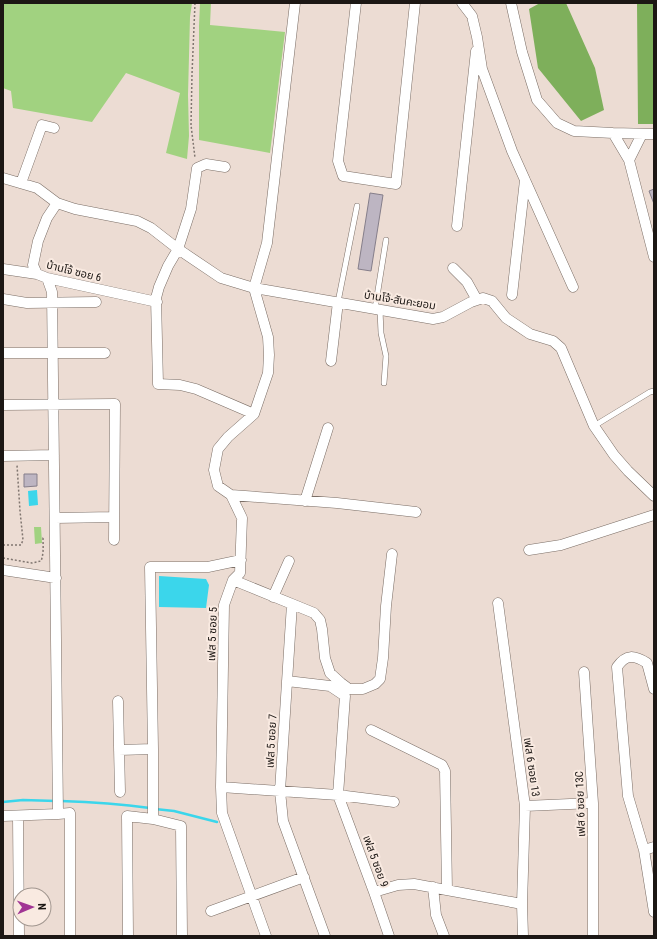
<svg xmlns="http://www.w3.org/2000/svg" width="657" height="939" viewBox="0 0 657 939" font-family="'Roboto Condensed','Noto Sans Thai',sans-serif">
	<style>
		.green { fill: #a1d280 }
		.forest { fill: #7eaf5b }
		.water { fill: #3bd6eb }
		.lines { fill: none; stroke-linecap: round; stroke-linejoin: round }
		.stream { stroke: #3bd6eb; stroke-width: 2.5 }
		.building { fill: #bdb5c2; stroke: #857e8a }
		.service-casing { stroke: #7b6e66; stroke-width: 6 }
		.minor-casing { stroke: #7b6e66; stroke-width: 11 }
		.path { stroke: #807670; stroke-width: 1.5; stroke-dasharray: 2 2; stroke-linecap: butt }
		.service { stroke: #fff; stroke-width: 5 }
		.minor { stroke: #fff; stroke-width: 10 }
		.labels { text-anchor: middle; stroke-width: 4; stroke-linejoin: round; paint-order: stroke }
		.street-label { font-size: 11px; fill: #1c1714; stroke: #f9eae1 }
	</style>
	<rect width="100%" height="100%" fill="#ecdcd3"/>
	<!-- green -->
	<path class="green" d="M3,3H192L190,17L188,95L189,136L187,159L166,153L180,93L126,73L92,122L13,108L11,91L3,88Z
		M200,3H211L210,25L285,32L270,153L199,140V26Z
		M34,527H41L42,543L35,544Z"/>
	<!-- forest -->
	<path class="forest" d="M540,3H566L595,68L604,110L581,121L538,68L529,9Z
		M637,3H654V124H638Z"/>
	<!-- water -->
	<path class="water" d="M37,490L38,505L29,506L28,491Z
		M159,576L206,579L209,585L206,608L159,607Z"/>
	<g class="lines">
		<!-- stream -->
		<path class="stream" d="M61,801C91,802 120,804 150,808
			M3,802L23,800L56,801
			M155,809L174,811L217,822"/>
	</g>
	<!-- building -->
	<path class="building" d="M654,189V204L649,191Z
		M370,193L383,195L371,271L358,269Z
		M24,474H37V486L24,487Z"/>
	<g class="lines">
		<defs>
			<path id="service" d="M338,302L357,206
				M375,309L386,240
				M380,310L381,333L386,356L384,383
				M594,426L650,392L654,391"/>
			<path id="minor" d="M356,3L338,161L343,176L396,184L415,3
				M462,3L472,16L477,37L482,69L512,151L573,287
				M511,3L522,52L537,100L557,123L574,131L613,133L654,134
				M613,133L629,160L654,257
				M629,160L642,134
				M225,167L206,164L197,168L191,209L178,249L168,266L159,287L156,298L158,384L180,385L196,389L254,414
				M3,178L37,188L57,203L75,209L137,221L151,228L178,249L221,278L254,288L433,319L443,317L471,302L483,298L492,301L506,318L530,334L553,341L561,348L594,426L614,455L628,471L654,496
				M21,183L42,125L54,128
				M57,203L47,218L38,241L33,265L37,274L47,278L157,302
				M457,226L476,51
				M453,268L467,282L477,300
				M3,269L37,274
				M254,288L268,337L269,355L268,373L254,414L228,437L218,449L214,470L218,486L231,495L242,518L240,573L233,580L224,605L221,787L222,813L266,936
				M254,288L267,243L295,3
				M512,295L525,180
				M3,299L27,303L96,302
				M3,353H105
				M331,361L338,302
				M3,405L115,404L114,540
				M3,456L54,455
				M231,495L337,503L416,512
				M305,501L328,428
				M55,518L114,517
				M529,550L561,545L654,515
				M3,570L56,578
				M233,580L292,604L280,791L283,821L325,936
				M273,597L289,561
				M498,603L525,806L522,904L523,936
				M292,604L314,613L320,620L322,629L325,658L330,673L341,683L349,689H363L375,684L380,679L383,658L386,606L392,554
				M584,672L593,803V936
				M287,681L330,686L345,696L338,795L374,892L389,936
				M654,689L647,663C634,655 626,654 617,667L628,796L644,850L654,912
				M118,701L120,792
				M371,730L442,765L445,771L447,890
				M153,749V819
				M119,750L153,749L150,567H208L241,560
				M221,787L338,795L394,802
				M525,806L593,803
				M58,814L70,813V936
				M3,816L58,814L52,292L47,278
				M18,816L19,936
				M644,850L654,847
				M433,887L436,915L444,936
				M374,892L398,885L414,884L522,904
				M211,911L304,877
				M128,936L127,816L153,819L181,826L182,936"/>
		</defs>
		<!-- service casing -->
		<use href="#service" class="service-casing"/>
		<!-- minor casing -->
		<use href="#minor" class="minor-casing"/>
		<!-- path -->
		<path class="path" d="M195,3L192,74L191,125L195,158
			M3,545H21L23,540L20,511L17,465
			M3,558L32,563L41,561C44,553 43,546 43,538H45"/>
		<!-- service -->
		<use href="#service" class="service"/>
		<!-- minor -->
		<use href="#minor" class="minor"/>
	</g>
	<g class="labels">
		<!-- street labels -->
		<g class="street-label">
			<text transform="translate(74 271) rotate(14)" y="4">บ้านโจ้ ซอย 6</text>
			<text transform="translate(400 300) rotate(9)" y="4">บ้านโจ้-สันคะยอม</text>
			<text transform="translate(212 634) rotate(-88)" y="4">เฟส 5 ซอย 5</text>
			<text transform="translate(271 741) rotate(-87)" y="4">เฟส 5 ซอย 7</text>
			<text transform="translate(532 767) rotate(82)" y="4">เฟส 6 ซอย 13</text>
			<text transform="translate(580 804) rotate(-92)" y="4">เฟส 6 ซอย 13C</text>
			<text transform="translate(376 861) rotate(70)" y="4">เฟส 5 ซอย 9</text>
		</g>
	</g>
	<!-- border -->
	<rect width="657" height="939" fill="none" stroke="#1c1714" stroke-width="8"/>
	<!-- north arrow -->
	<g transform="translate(32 907) rotate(88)"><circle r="19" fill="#f9eae1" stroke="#a1968f"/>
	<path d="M0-3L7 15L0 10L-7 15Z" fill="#a13594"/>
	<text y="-6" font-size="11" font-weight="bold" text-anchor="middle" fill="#1c1714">N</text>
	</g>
</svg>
